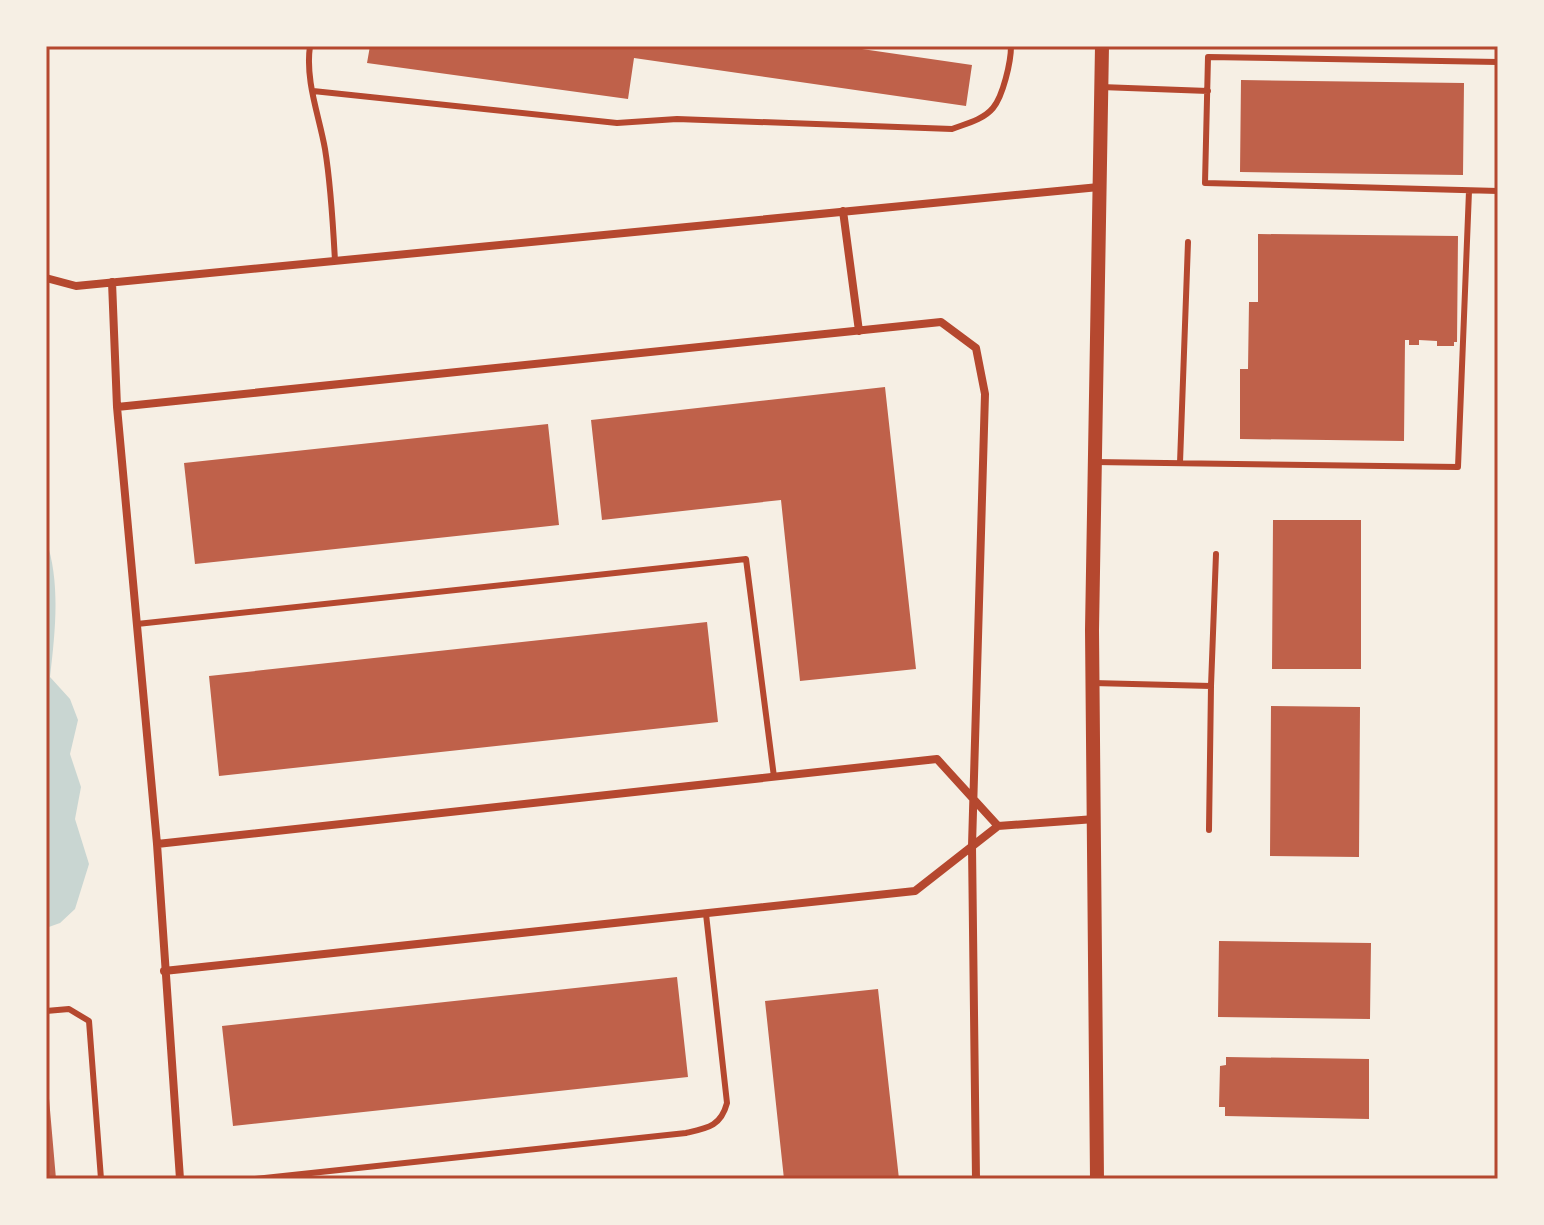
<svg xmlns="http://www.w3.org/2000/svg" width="1544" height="1225" viewBox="0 0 1544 1225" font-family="Cabin,sans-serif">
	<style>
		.water { fill: #c9d6d2 }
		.building { fill: #bf614a }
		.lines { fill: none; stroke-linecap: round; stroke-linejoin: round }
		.service { stroke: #b5482f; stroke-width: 6 }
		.minor { stroke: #b5482f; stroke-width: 8 }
		.tertiary { stroke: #b5482f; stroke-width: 14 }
		.neatline { fill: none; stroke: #b5482f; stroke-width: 3 }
	</style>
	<rect width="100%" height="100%" fill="#f6efe4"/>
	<!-- water -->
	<path class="water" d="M46,540C61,583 55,633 50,677L70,699L78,720L70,754L81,787L75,819L89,864L75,909L60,923L46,928Z"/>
	<!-- building -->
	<path class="building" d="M370,46H862V49L972,65L966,106L634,58L628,99L367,63Z
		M1241,80L1464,83L1463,175L1240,172Z
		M1258,234L1458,236L1457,342H1454V346H1437V341L1419,340V345H1409V340H1405L1404,441L1240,439V369H1248L1249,302H1258Z
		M885,387L916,669L800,681L781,500L602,520L591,420Z
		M548,424L559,525L195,564L184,463Z
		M1273,520H1361V669H1272Z
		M707,622L718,722L219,776L209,676Z
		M1271,706L1360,707L1359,857L1270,856Z
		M1219,941L1371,943L1370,1019L1218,1017Z
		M677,977L688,1077L233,1126L222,1026Z
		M878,989L899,1179H784L765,1001Z
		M1226,1057L1369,1059V1119L1225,1116V1107H1219L1220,1066L1226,1065Z
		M46,1087H48L56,1179H46Z"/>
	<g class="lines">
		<!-- service -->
		<path class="service" d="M310,46C305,81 319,115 325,149C331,186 333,223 335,261
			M1498,62L1208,57L1205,183L1498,191
			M1101,87L1208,91
			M313,91L617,123L677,119L952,129C965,124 983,120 993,108C1003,96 1011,62 1011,46
			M1094,462L1458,467L1469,191
			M1180,463L1188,242
			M137,624L746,559L774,777
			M1093,683L1211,686L1209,830
			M1211,686L1216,554
			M46,1011L69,1009L89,1021L101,1179
			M255,1179L686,1133C708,1128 721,1126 727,1103L706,914"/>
		<!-- minor -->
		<path class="minor" d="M843,211L859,331
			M46,278L76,286L1099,187
			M112,282L117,407L157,844L180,1179
			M117,407L941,322L976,348L985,394L972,846L976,1179
			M157,844L937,759L998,826
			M164,971L915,891L998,826L1095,819"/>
		<!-- tertiary -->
		<path class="tertiary" d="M1097,1179L1092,630L1102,46"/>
	</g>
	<!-- border -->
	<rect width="1544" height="1225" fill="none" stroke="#f6efe4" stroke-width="96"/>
	<rect x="48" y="48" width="1448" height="1129" class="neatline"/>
</svg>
